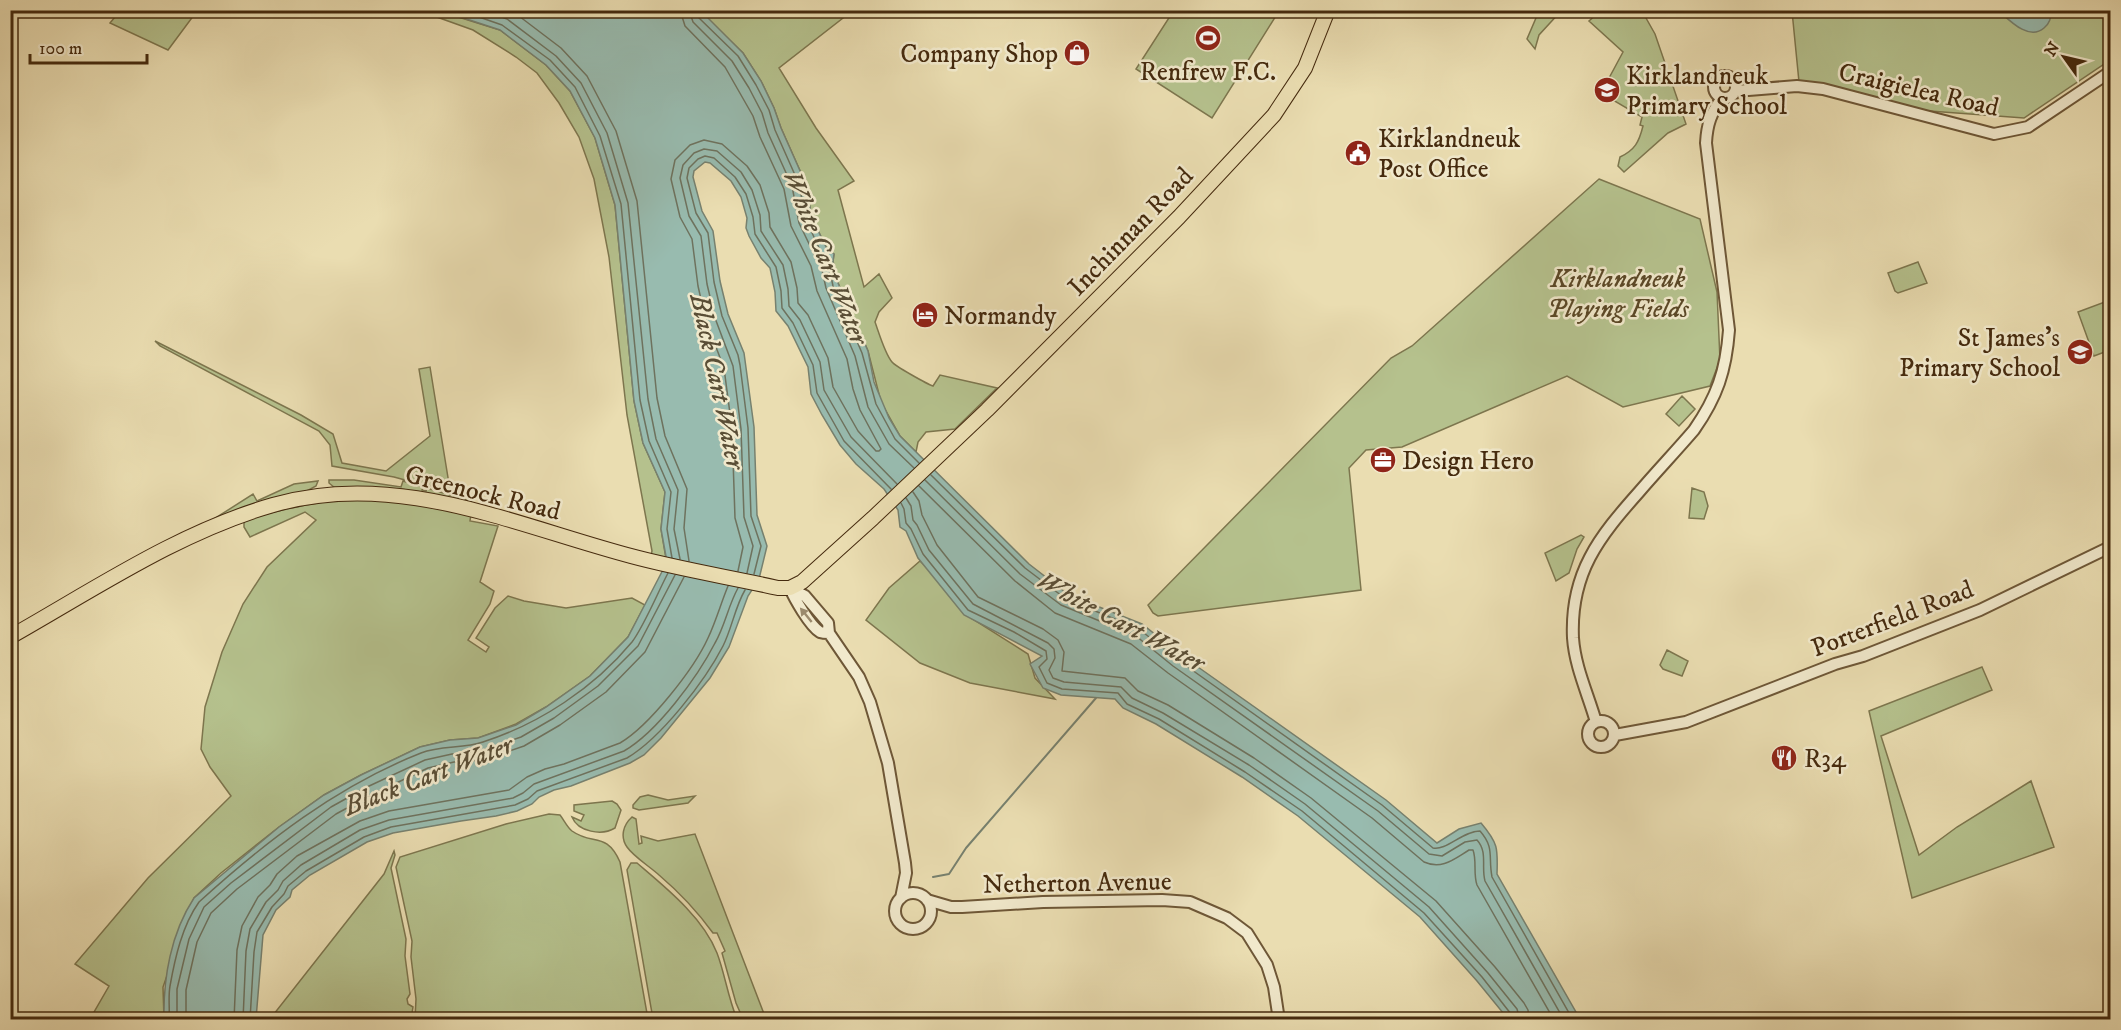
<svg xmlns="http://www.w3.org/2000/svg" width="2121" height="1030" viewBox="0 0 2121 1030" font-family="'IM FELL DW Pica',serif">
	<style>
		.green { fill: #b5c18d; stroke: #7d764e; stroke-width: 1.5 }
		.water { fill: #98bbaf; stroke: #77816f; stroke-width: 1.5 }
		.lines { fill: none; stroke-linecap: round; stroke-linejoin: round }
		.shore { stroke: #6e725e; stroke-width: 1.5 }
		.stream { stroke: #77816f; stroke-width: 2 }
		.minor-casing { stroke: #6e5737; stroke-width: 14 }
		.major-casing { stroke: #452a0e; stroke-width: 16 }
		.minor { stroke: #f1e9cc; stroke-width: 10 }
		.major { stroke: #eaddb1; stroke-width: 14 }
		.oneway { fill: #9b8a6d }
		.labels { text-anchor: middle; stroke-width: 5; stroke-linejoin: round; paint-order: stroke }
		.poi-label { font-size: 26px; fill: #452a0e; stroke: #f1e9cc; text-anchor: start }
		.street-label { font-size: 26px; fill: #452a0e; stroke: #f1e9cc }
		.park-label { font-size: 26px; font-style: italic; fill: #5b4827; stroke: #f1e9cc }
		.water-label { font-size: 27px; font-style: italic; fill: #5a4e36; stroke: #f1e9cc }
	</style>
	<rect width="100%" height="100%" fill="#eaddb1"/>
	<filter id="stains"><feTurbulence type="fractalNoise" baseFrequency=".00333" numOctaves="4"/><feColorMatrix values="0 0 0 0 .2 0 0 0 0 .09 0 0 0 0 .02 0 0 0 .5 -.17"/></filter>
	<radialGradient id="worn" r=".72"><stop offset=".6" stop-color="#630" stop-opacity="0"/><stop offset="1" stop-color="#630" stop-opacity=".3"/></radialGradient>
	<!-- green -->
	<path class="green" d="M1174,10L1279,11L1212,118L1136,69Z
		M120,11V10L197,11L168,50L110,23Z
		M420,11H439L500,30L546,65L570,91L595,138L615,205L634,401L643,443L665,492L661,529L666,559L651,555L652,551L627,415L609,257L594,179L579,137L559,103L537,73L516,57L473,30Z
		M699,11H852L779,68L816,128L854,181L838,190L864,287L879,274L892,298L879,312L875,322C879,333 885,354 892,362C895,366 927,384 933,386L940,375L997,388L955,429L926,432L918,442L916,452L900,436L881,402L868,351L838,283L833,261L834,254L827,249L812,218L805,182L781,128L774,108L761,81L743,53Z
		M1539,11H1561L1539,35L1535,49L1527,39Z
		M1596,11H1642L1655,34L1686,124L1668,133L1624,172L1618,166L1620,157C1635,150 1639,142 1643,126L1640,125L1642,117L1601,93L1623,52L1589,21L1598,13Z
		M1792,11H2110V60L2024,118L1916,110L1799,82Z
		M1599,179L1700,219L1717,292L1720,360L1710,386L1623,407L1567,376L1402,447L1366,450L1349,468L1361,590L1158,616L1153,613L1148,605L1391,358L1412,346Z
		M1918,262L1927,283L1898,293L1895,291L1888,273Z
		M2110,300V350L2094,356L2078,312Z
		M155,341L301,415L333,434L342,463L386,471L430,436L419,369L430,367L450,490L416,483L394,477L332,466L330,445L319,431L160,346Z
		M1682,396L1695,409L1679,426L1666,414Z
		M329,480H354L401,487L403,481L423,487L422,490L426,491L427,488L473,502L401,489L335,488L329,483Z
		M318,481L316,486L305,492L260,502L214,519L253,494L257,501L294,484Z
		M1692,488L1704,492L1708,506L1704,519L1689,518Z
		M349,499L403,501L471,514L470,521L498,526L480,582L494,591L490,604L468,640L486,652L489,647L476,638L495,608L508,596L524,601L566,608L632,598L645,605L628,637L590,676L546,707L516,724L478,738L450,740L420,747L361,775L324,795L279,827L221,873L194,898L163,987L164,1019H90L109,986L75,964L148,878L231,796L210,767L201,749L205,707L222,652L243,604L267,567L316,520L305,512L250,537L244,527V520C279,510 313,502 349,499Z
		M1581,535L1584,537L1577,549L1569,573L1556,581L1545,553Z
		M920,561L931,571L971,618L1028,654L1035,678L1055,699L970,683L920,663L866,620L889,588Z
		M1667,650L1688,661L1682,676L1663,669L1660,665Z
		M1982,667L1992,690L1881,736L1919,855L1957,827L2031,781L2054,847L1912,898L1869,711Z
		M648,795L668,800L695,796L688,803L639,810L633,808V805L640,797Z
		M612,801L617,804L621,810L615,828C602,836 578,832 572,817L581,821L584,815L574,811V805Z
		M549,814L560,815C564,820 567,827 572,831C593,846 606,831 620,862L648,1019H415L416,999L411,957L412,941L396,867L400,857L506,824Z
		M632,817L636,819L639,844L642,843L641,836L658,841L695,834L766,1019H743L736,1003L722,953L725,951L717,933H713C697,911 679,892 659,875C649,866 634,857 627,847C620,837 623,825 632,817Z
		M394,851L395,855L391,868L406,939L405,956L410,994L407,999L408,1004L413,1007L411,1019H270L384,874Z
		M631,863H637C665,887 703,917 717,953C725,974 728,998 737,1019H653L627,870Z"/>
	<!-- water -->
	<path class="water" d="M439,10H699L703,13L743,53L761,81L774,108L781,128L805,182L812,218L827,249L834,254L833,262L838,283L868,351L874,382L889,418L900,436L1029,564L1069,595L1142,624L1181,655L1386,800L1437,843L1459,829L1481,823C1498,843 1498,848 1497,874L1580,1019H1508L1477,981L1420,917L1298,816L1242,777L1156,724L1123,708L1115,699L1061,695L1043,688L1030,664L1042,656L964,615L918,558L906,531L900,527L898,510L884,489L856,464L840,445L822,415L811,394L808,367L788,326L776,311L775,292L770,268L761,258L749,236L746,228L747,218L741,197L731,181L710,163L705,162L694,171L693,177L702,211L713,231L720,281L728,314L744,353L754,427L757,515L767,546L759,579L748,596L729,647L710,678L661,738L644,755L630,763L571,786L554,790L539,797L532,804L517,811L496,816L461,821L393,833L367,842L310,875L292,890L290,897L276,910L263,935L256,1019L164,1020C163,978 171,933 194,898L279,827L324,795L361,775L420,747L450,740L478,738L516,725L546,707L590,676L628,637L667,562L661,529L665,492L643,443L634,401L615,205L595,138L570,91L546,65L500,30Z
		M1999,11H2051C2051,18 2050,23 2044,28C2029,41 2010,21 1999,11Z"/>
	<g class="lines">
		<!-- shore -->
		<path class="shore" d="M459,10L502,25L550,60L575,87L600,136L621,204L640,400L649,441L671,492L667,529L672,558
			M483,10L507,19L556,56L581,83L607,133L628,203L648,399L656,439L678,490L674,529L680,559
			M511,10L561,48L587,76L616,131L637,201L657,398L665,436L687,489L684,528L689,561
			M680,10L685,26L725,67L753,116L760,137L784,189L791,226L811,266L817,291L847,359L853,389L860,410L881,449L879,451H876L858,431L833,387L828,358L808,315L798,303L797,288L791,262L770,227L769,213L760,185L747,166L722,144L704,140L690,145L675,160L671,179L680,217L692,239L698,286L706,321L724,368L732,429L735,518L743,547L738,571
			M689,10L693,22L732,61L749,88L762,113L768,133L792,186L799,223L815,256L820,261L826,288L855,356L868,407L889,444L914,468
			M697,10L698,17L738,56L756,85L769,110L775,130L799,184L806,220L821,252L827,257L833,286L862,353L876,404L895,439L919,463
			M931,475L1025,568L1066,599L1139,629L1178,660L1382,805L1433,848C1446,851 1463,831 1480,831C1495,848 1488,857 1492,877L1573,1020
			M925,480L1020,574L1061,605L1136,636L1173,666L1378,811L1429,854L1442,856L1465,842L1477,840C1488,852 1481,867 1485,881L1564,1020
			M919,486L1015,581L1055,613L1131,644L1168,673L1372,818L1424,862C1442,870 1454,859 1469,850H1473C1477,861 1473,873 1477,885L1554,1020
			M913,492L919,501L922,515L937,545L978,597L1043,629L1058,640L1064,652L1062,671L1125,678L1138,691L1168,705L1254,758L1311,798L1436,901L1495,967L1524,1003L1528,1010L1529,1020
			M906,498L911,506L913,520L917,525L929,550L973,604L1048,643L1054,649L1055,658L1049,670L1053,678L1064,682L1121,687L1132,698L1163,713L1249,765L1305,804L1429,907L1488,973L1517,1009L1520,1020
			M901,503L904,509L906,523L911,529L923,554L968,610L1014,632L1046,651L1047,659L1039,667L1047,683L1062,689L1118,693L1127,704L1159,719L1245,772L1302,811L1424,913L1482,977L1511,1014L1512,1020
			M747,573L753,546L744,517L741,429L733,366L715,318L707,284L701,236L689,216L680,178L683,165L694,153L704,149L717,151L741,172L752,190L760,215L761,231L783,265L788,289L789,306L800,320L820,362L824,390L851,437L897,484
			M754,574L761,546L751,516L748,428L740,365L738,355L722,316L714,282L708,233L696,213L687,178L689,168L698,159L705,156L714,158L735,177L746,194L753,217L755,234L776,267L781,291L782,308L793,323L813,365L817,393L844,441L891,489
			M169,1020C170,1009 168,997 170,986C175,958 182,926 199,902C265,842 337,786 421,753C441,745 463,749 483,742C539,724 594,688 632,642C644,626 658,592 668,573
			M177,1020V989L189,939L204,907L231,883L331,807L367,787L425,760L452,754L481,751L521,737L554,718L598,686L638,646L675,575
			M186,1020V990L197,942L211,913L237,889L336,814L371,795L428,768L454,762L483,760L524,746L560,725L606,692L645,652L684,577
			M234,1020L237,950L242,926L258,897L270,885L277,874L297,856L360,821L389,811L509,790L527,777L545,769L564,764L620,743C649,726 694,669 708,638C716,621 721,603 728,586
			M243,1020L246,951L250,929L266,902L278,890L283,881L301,865L360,830L389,820L513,798L523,793L534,784L624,751C657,732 697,678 715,643C725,626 728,606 738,588
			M250,1020L254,952L257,932L272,907L284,894L288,886L306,871L364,837L391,827L515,805L528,799L537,791L627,758C661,738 705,681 723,646C732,628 735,607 745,590"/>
		<!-- stream -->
		<path class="stream" d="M933,877L949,874L966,848L1096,698"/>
		<defs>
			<path id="minor" d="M1714 87a11 11 0 1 1 22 0a11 11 0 1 1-22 0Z
				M1736,91L1797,86L1823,89L1994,134L2028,127L2110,72
				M790,588L805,596L828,623L829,633L859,677L870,702L888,763L905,863L906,873L901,898
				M790,588C794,598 810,626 820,632C823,633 826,633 829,633
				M1588 734a13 13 0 1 1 26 0a13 13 0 1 1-26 0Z
				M1596,722C1588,694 1575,667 1573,638C1570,573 1599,537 1639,492C1657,471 1676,451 1694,430C1717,397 1726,371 1729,330L1706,143C1707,124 1711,113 1722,98
				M1615,735L1686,722L1835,664L1863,656L1980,610L2110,547
				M895 911a18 18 0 1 1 36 0a18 18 0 1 1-36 0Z
				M927,900L951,907H962L1043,902L1162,900L1190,902L1227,918L1247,933L1267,965L1274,987L1279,1020"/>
			<path id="major" d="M10,637C95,589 179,532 273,505C396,469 514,525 631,556C679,569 729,577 778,588H790L802,582L873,518L987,410L1179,217L1274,115L1305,68L1328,10"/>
		</defs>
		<!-- minor casing -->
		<use href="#minor" class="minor-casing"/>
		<!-- major casing -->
		<use href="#major" class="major-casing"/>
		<!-- minor -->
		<use href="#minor" class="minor"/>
		<!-- major -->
		<use href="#major" class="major"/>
	</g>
	<!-- one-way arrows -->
	<defs><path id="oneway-solid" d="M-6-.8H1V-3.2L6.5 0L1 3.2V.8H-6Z" transform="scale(1.5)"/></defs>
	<use class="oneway" href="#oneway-solid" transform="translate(806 615) rotate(-129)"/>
	<!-- icons -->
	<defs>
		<symbol id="stadium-disc" viewBox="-11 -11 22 22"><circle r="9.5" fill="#8f2418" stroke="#f1e9cc"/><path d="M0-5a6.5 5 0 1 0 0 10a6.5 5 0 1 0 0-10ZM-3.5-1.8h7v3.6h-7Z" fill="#fff"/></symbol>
		<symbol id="shop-disc" viewBox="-11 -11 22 22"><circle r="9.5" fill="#8f2418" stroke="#f1e9cc"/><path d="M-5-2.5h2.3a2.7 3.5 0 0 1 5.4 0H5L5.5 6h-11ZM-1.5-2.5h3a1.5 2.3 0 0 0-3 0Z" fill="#fff"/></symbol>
		<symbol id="school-disc" viewBox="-11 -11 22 22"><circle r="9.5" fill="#8f2418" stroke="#f1e9cc"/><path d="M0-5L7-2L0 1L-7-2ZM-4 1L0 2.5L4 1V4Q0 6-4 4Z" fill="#fff"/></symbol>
		<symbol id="civic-disc" viewBox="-11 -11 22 22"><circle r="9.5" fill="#8f2418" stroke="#f1e9cc"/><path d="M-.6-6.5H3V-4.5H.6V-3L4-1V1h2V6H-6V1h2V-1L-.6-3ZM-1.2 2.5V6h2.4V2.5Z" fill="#fff"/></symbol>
		<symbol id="hotel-disc" viewBox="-11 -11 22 22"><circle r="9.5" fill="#8f2418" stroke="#f1e9cc"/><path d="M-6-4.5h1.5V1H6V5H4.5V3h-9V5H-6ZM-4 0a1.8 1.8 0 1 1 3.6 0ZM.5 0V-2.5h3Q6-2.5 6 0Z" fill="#fff"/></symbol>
		<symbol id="office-disc" viewBox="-11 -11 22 22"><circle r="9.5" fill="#8f2418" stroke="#f1e9cc"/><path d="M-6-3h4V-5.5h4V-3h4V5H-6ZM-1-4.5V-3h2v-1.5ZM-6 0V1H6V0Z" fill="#fff"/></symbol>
		<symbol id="restaurant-disc" viewBox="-11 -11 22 22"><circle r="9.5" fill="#8f2418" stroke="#f1e9cc"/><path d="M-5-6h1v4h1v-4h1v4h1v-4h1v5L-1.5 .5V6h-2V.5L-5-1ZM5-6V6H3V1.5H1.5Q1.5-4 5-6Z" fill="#fff"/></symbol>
	</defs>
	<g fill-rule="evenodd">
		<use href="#stadium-disc" x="1193" y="23" width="30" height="30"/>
		<use href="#shop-disc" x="1062" y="38" width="30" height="30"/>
		<use href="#school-disc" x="1592" y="75" width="30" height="30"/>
		<use href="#civic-disc" x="1343" y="138" width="30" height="30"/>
		<use href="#hotel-disc" x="910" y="300" width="30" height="30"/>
		<use href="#school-disc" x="2065" y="337" width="30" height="30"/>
		<use href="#office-disc" x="1368" y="445" width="30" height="30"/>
		<use href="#restaurant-disc" x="1769" y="743" width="30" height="30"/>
	</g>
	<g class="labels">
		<!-- poi labels -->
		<g class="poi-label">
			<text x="1058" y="62" text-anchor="end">Company Shop</text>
			<text x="1208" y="80" text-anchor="middle">Renfrew F.C.</text>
			<text x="1626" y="84">Kirklandneuk<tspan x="1626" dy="30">Primary School</tspan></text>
			<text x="1378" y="147">Kirklandneuk<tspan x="1378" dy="30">Post Office</tspan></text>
			<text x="944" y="324">Normandy</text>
			<text x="2060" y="346" text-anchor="end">St James's<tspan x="2060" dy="30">Primary School</tspan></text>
			<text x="1402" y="469">Design Hero</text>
			<text x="1804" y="767">R34</text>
		</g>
		<!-- street labels -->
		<g class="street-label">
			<text transform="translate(1919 89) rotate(13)" y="9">Craigielea Road</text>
			<text transform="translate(1130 231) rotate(-46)" y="9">Inchinnan Road</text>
			<text transform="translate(483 492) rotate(14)" y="9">Greenock Road</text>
			<text transform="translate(1892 618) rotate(-21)" y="9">Porterfield Road</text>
			<text transform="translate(1077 882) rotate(-1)" y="9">Netherton Avenue</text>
		</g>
		<!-- park labels -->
		<g class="park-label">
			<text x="1618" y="287">Kirklandneuk<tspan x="1618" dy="30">Playing Fields</tspan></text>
		</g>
		<!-- water labels -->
		<g class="water-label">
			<text transform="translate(826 257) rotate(68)" y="9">White Cart Water</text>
			<text transform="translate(718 381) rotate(78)" y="9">Black Cart Water</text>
			<text transform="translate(1121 621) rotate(28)" y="9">White Cart Water</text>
			<text transform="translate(428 775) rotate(-21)" y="9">Black Cart Water</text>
		</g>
	</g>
	<!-- margin -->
	<rect width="2121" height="1030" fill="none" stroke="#eaddb1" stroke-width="36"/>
	<rect x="12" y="12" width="2097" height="1006" fill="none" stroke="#452a0e" stroke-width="3"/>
	<rect x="18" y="18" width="2085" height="994" fill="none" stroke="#452a0e" stroke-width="1.5"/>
	<!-- north arrow -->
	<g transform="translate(2064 57) rotate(304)" stroke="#f1e9cc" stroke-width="4.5" paint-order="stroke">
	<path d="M0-4.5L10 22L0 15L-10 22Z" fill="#452a0e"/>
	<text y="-9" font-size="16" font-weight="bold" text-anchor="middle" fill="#452a0e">N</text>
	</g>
	<!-- scale -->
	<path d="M30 54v9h117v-9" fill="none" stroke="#452a0e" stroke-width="3"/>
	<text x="39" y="54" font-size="18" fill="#452a0e" stroke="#f1e9cc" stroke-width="4.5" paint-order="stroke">100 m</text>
	<rect width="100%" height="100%" filter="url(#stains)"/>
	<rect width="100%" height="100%" fill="url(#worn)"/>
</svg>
